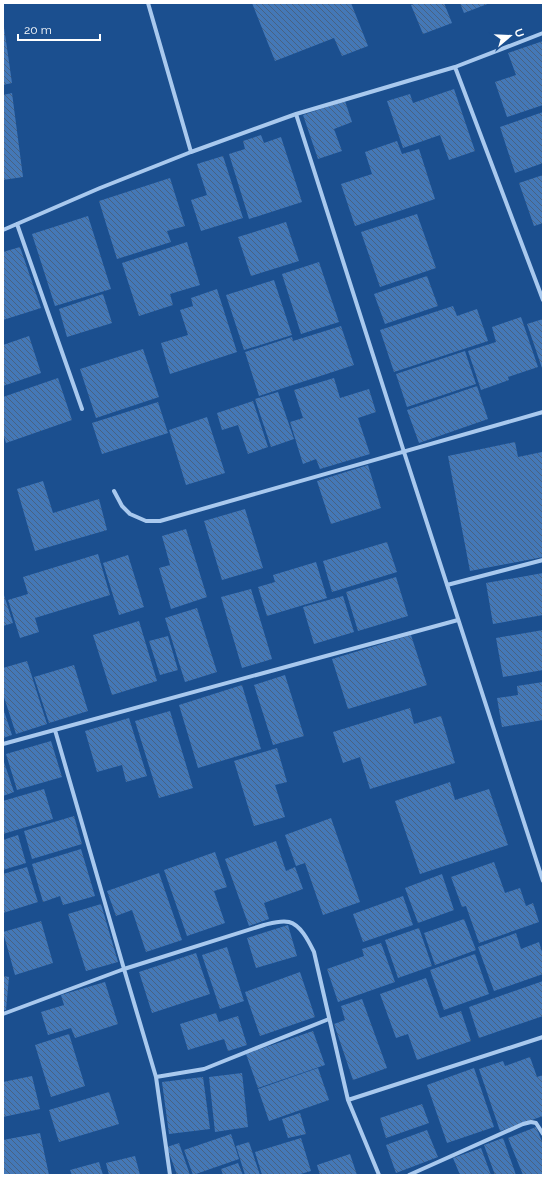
<svg xmlns="http://www.w3.org/2000/svg" width="546" height="1178" viewBox="0 0 546 1178" font-family="Raleway,sans-serif">
	<style>
		.building { fill: url(#building-back-hatch) }
		.lines { fill: none; stroke-linecap: round; stroke-linejoin: round }
		.street { stroke: #a9c9ee; stroke-width: 4 }
	</style>
	<defs>
		<pattern id="building-back-hatch" width="6" height="6" patternUnits="userSpaceOnUse"><rect width="6" height="6" fill="#4478b7"/><path d="M-1 5l2 2M0 0l6 6M5-1l2 2" fill="none" stroke="#486282"/></pattern>
	</defs>
	<rect width="100%" height="100%" fill="#1b4f8f"/>
	<!-- building -->
	<path class="building" d="M252,3H351L368,46L342,56L334,38L275,61Z
		M416,3H444L452,23L423,34L411,5Z
		M460,3H490L464,13Z
		M4,27L12,83L3,85V28Z
		M543,41V105L507,117L495,82L516,75L508,53Z
		M454,89L475,151L449,160L440,135L403,148L387,101L410,94L413,103Z
		M12,93L23,177L3,180V95Z
		M345,101L352,122L334,129L342,151L318,159L303,115Z
		M543,112V163L515,173L500,127Z
		M261,135L264,143L281,137L302,202L249,219L229,154L245,149L243,141Z
		M397,141L402,154L419,149L435,199L355,226L341,184L372,174L365,152Z
		M223,156L243,218L201,231L191,200L207,195L197,164Z
		M543,175V223L534,226L519,183Z
		M170,178L185,226L167,231L171,242L117,259L99,201Z
		M417,214L436,268L380,287L361,232Z
		M88,216L111,289L55,306L32,234Z
		M286,222L299,261L251,276L238,237Z
		M187,242L200,285L170,294L173,305L139,316L122,263Z
		M20,247L41,308L3,320V252Z
		M319,262L339,322L301,334L282,274Z
		M427,276L438,306L385,324L374,294Z
		M274,280L292,335L244,350L226,295Z
		M217,289L237,352L170,374L161,343L188,335L180,310L193,306L191,298Z
		M103,294L112,323L67,337L59,309Z
		M453,306L457,316L477,309L488,341L394,372L380,330Z
		M521,317L538,367L508,377L509,380L481,390L468,351L496,342L492,327Z
		M543,319V371L527,324Z
		M341,326L354,365L259,396L245,352L292,337L293,341Z
		M29,336L41,373L3,386V345Z
		M143,349L159,397L96,418L80,369Z
		M465,351L476,384L407,407L396,374Z
		M58,378L72,420L6,443L3,433V397Z
		M334,378L340,398L369,389L376,412L358,418L370,454L320,469L316,459L303,464L290,422L303,418L294,390Z
		M477,386L488,419L419,443L407,410Z
		M278,392L294,439L271,447L255,399Z
		M253,401L268,447L248,454L238,425L222,430L217,413Z
		M158,402L168,433L102,454L92,423Z
		M207,417L225,473L186,485L169,430Z
		M515,442L518,457L542,452L543,557L470,571L448,456Z
		M368,465L381,508L331,524L317,481Z
		M43,481L53,513L99,499L107,530L35,551L17,489Z
		M245,509L263,568L222,580L204,521Z
		M186,529L207,597L171,609L159,568L170,565L162,536Z
		M387,542L397,572L332,592L323,561Z
		M98,554L110,595L35,618L39,632L20,638L8,600L28,594L23,577Z
		M128,555L144,607L119,615L103,563Z
		M316,562L327,598L267,616L258,587L275,582L273,575Z
		M543,573V615L493,624L486,583Z
		M396,577L408,616L358,631L346,592Z
		M251,589L272,659L242,668L221,597Z
		M3,592L13,623L3,626Z
		M343,596L354,632L314,644L303,607Z
		M197,608L217,672L185,682L165,618Z
		M139,621L157,681L112,695L93,635Z
		M543,630V670L503,677L496,638Z
		M411,635L427,685L348,709L332,659Z
		M168,636L178,670L160,675L149,641Z
		M27,661L47,724L16,734L3,694V668Z
		M74,665L88,711L49,723L34,677Z
		M285,675L304,736L273,745L254,685Z
		M543,682V720L502,727L497,698L518,695L517,686Z
		M242,685L261,749L198,768L179,705Z
		M3,708L12,735L3,738Z
		M410,708L414,724L441,716L455,763L370,789L360,757L343,763L333,732Z
		M170,711L193,788L159,798L135,721Z
		M129,718L147,776L126,782L122,765L97,772L85,731Z
		M51,741L62,777L17,790L6,754Z
		M277,748L287,782L275,785L285,817L254,826L234,761Z
		M3,759L14,792L3,796Z
		M450,782L455,800L489,789L508,845L420,874L395,801Z
		M44,789L53,819L3,834V801Z
		M74,816L82,844L32,859L24,831Z
		M331,818L360,902L323,915L305,863L296,866L285,835Z
		M18,835L26,863L3,870V840Z
		M276,841L286,871L295,867L303,889L264,903L269,919L249,926L225,859Z
		M81,849L95,896L63,905L60,896L43,902L32,864Z
		M215,852L227,887L214,891L225,923L187,936L164,870Z
		M494,862L505,893L520,888L526,906L533,903L539,922L479,943L466,906L462,907L451,877Z
		M27,867L38,902L3,913V874Z
		M159,873L182,940L146,952L132,910L116,916L107,891Z
		M442,874L454,910L418,923L405,888Z
		M403,896L413,925L363,942L353,914Z
		M101,904L118,962L86,971L68,914Z
		M464,919L476,950L435,965L424,933Z
		M41,921L53,963L15,975L3,932Z
		M288,925L297,956L256,968L247,938Z
		M419,928L432,966L398,978L385,940Z
		M516,933L521,949L539,942L543,955V974L494,991L478,947Z
		M381,943L395,982L338,1002L327,969L364,956L362,949Z
		M227,947L244,1001L220,1009L202,955Z
		M196,953L210,994L152,1013L139,972Z
		M475,954L489,994L444,1010L430,970Z
		M300,972L315,1017L260,1036L245,992Z
		M3,976L9,977L6,1010H3Z
		M426,978L440,1018L461,1011L471,1041L417,1060L408,1034L396,1038L380,994Z
		M543,981V1016L479,1038L469,1007Z
		M105,982L118,1024L75,1038L71,1028L48,1035L41,1012L64,1005L61,995Z
		M362,999L387,1068L353,1080L334,1024L345,1020L341,1006Z
		M216,1013L219,1022L238,1016L247,1045L228,1051L224,1039L188,1050L180,1024Z
		M313,1031L325,1065L258,1088L246,1054Z
		M69,1034L85,1086L51,1097L35,1045Z
		M530,1057L537,1077L543,1075V1116L500,1131L479,1069L503,1061L505,1066Z
		M318,1068L329,1100L269,1121L258,1089Z
		M474,1068L494,1127L447,1143L427,1085Z
		M242,1073L248,1127L215,1132L209,1077Z
		M32,1076L40,1109L3,1117V1082Z
		M203,1077L210,1129L169,1134L162,1082Z
		M109,1092L119,1124L59,1142L49,1110Z
		M422,1104L429,1123L386,1138L380,1118Z
		M300,1113L306,1134L288,1138L282,1119Z
		M536,1127L543,1144V1175H523L508,1138Z
		M427,1130L438,1157L396,1173L386,1145Z
		M40,1133L49,1175H3V1140Z
		M231,1134L239,1159L193,1175L184,1150Z
		M301,1138L311,1171L297,1175H262L255,1152Z
		M503,1138L516,1175H495L484,1145Z
		M249,1142L260,1175H245L236,1146Z
		M179,1143L190,1175H177L167,1147Z
		M481,1148L491,1175H460L453,1158Z
		M350,1154L357,1175H320L317,1165Z
		M135,1156L140,1175H109L106,1163Z
		M99,1162L103,1175H72L70,1170Z
		M238,1163L243,1175H223L221,1169Z"/>
	<g class="lines">
		<!-- street -->
		<path class="street" d="M148,3L191,152
			M455,67L543,300
			M296,114L404,452L543,881
			M17,224L82,409
			M3,230L100,188L191,152L296,114L455,67L543,33
			M114,491L122,506L130,514L146,521H160L543,412
			M447,585L543,560
			M55,730L124,969L156,1077L170,1175
			M3,744L458,620
			M3,1014L124,969L264,925C272,923 281,920 289,922C301,925 309,942 314,952L348,1100L379,1175
			M156,1077L204,1069L329,1019
			M348,1100L543,1037
			M409,1175L523,1124L531,1122L536,1123L543,1134"/>
	</g>
	<!-- border -->
	<rect width="546" height="1178" fill="none" stroke="#ffffff" stroke-width="8"/>
	<!-- north arrow -->
	<g transform="translate(510 36) rotate(71)" stroke="#1b4f8f" stroke-width="3" paint-order="stroke">
	<path d="M0-3L7 15L0 10L-7 15Z" fill="#ffffff"/>
	<text y="-6" font-size="11" font-weight="bold" text-anchor="middle" fill="#ffffff">U</text>
	</g>
	<!-- scale -->
	<path d="M18 34v6h82v-6" fill="none" stroke="#ffffff" stroke-width="2"/>
	<text x="24" y="34" font-size="12" fill="#ffffff" stroke="#1b4f8f" stroke-width="3" paint-order="stroke">20 m</text>
</svg>
